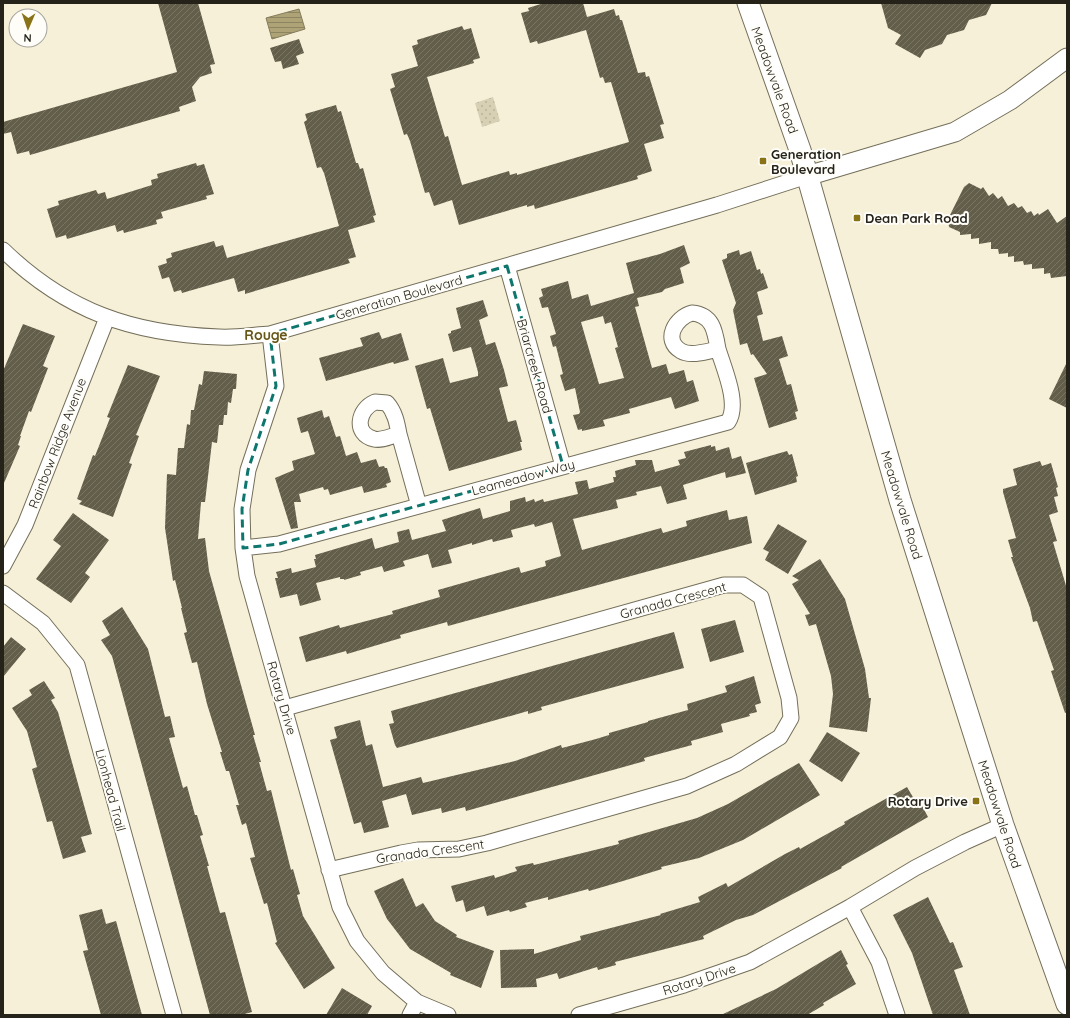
<svg xmlns="http://www.w3.org/2000/svg" width="1070" height="1018" viewBox="0 0 1070 1018" font-family="Quicksand,sans-serif">
	<style>
		.park { fill: url(#park-dots) }
		.water { fill: url(#water-rules); stroke: #857c5b }
		.building { fill: url(#building-hatch); fill-rule: evenodd }
		.lines { fill: none; stroke-linecap: round; stroke-linejoin: round }
		.minor-casing { stroke: #746f5a; stroke-width: 17 }
		.tertiary-casing { stroke: #746f5a; stroke-width: 21 }
		.secondary-casing { stroke: #746f5a; stroke-width: 23 }
		.minor { stroke: #fff; stroke-width: 15 }
		.tertiary { stroke: #fff; stroke-width: 19 }
		.secondary { stroke: #fff; stroke-width: 21 }
		.marked { fill: none; stroke: #0f766e; stroke-width: 3; stroke-dasharray: 8 5; stroke-linejoin: round }
		.poi-dot { fill: #897316; stroke: #fefdf8; stroke-width: 1.5 }
		.labels { text-anchor: middle; stroke-width: 4; stroke-linejoin: round; paint-order: stroke }
		.street-label { font-size: 13px; fill: #242219; stroke: #fefdf8 }
		.poi-label { font-size: 13px; font-weight: bold; fill: #242219; stroke: #fefdf8; text-anchor: start }
		.neighbourhood-label { font-size: 14px; font-weight: bold; fill: #65561a; stroke: #fefdf8 }
	</style>
	<defs>
		<pattern id="park-dots" width="8" height="8" patternUnits="userSpaceOnUse"><rect width="8" height="8" fill="#d7d0b4"/><path d="M2 2h.1M6 6h.1" fill="none" stroke="#b8b29a" stroke-width="1.8" stroke-linecap="round"/></pattern>
		<pattern id="water-rules" width="6" height="5" patternUnits="userSpaceOnUse"><rect width="6" height="5" fill="#aea277"/><path d="M0 2.5h6" fill="none" stroke="#8d8461"/></pattern>
		<pattern id="building-hatch" width="6" height="6" patternUnits="userSpaceOnUse"><rect width="6" height="6" fill="#635e49"/><path d="M-1 1l2-2M0 6l6-6M5 7l2-2" fill="none" stroke="#7a7665"/></pattern>
	</defs>
	<rect width="100%" height="100%" fill="#f6f0d8"/>
	<!-- park -->
	<path class="park" d="M493,97L500,121L482,127L475,103Z"/>
	<!-- water -->
	<path class="water" d="M299,9L305,29L272,39L266,18Z"/>
	<!-- building -->
	<path class="building" d="M158,3H198L215,64L210,65L212,73L200,77L192,87L196,101L179,107L180,111L30,155L29,151L17,154L11,132L3,134V122L177,72Z
		M544,3H583L587,17L614,9L616,16L619,15L620,20H622L638,73L645,72L646,77L649,76L664,124L660,125L664,138L644,144L652,171L637,176L638,179L535,209L534,205L527,207V205L459,225L452,200L434,206L429,192L425,193L410,141L407,134L404,135L390,89L395,87L391,74L418,66L412,46L418,44L417,40L462,26L464,30L471,28L480,58L473,60L474,63L427,77L445,137L448,136L462,185L509,171L510,175L517,173V175L629,142L611,82L605,83L603,77L600,78L586,30L538,44L537,41L530,43L521,13L529,11L528,8Z
		M881,3H992L986,15L969,20L964,30L947,35L942,44L925,50L920,58L895,44L901,35L888,28Z
		M299,39L304,53L296,56L299,64L283,69L281,61L275,62L270,48Z
		M336,105L338,112L341,111L356,163H358L360,169L363,168L376,215L373,216L375,222L348,230L356,257L348,259L350,263L245,294V290L238,292L234,278L182,293L181,290L174,292L169,277L162,279L158,266L167,263L166,259L172,257L171,253L214,241L216,247L223,245L227,258L339,226L324,173L321,167L317,168L304,122L307,120L305,114Z
		M196,163L197,166L204,164L214,194L206,196L207,199L161,212L163,218L156,220L157,224L124,233L123,230L117,232L115,225L67,239L66,235L56,238L47,209L59,205L58,201L96,190L98,194L105,192L107,199L152,185L151,180L158,178L157,174Z
		M969,183L981,189L983,187L989,196L993,193L998,199L1002,196L1008,206L1014,203L1018,208L1022,206L1027,213L1031,211L1034,216L1038,213L1039,215L1048,209L1057,223L1067,216V276L1051,278L1050,273L1044,274V268L1032,269V264L1024,265L1023,261L1014,262V256L1008,257V253L999,254L998,249H991V242L979,244V238L971,239V234L960,235V232L949,227L948,219L964,187Z
		M684,245L690,263L680,268L684,283L665,289L662,292L637,298L639,306L635,307L652,368L666,364L669,374L684,370L687,382L693,380L699,401L675,409L671,397L629,409L630,413L603,420L605,426L582,431V429L578,430L573,415L579,414L580,412L575,388L565,391L560,375L563,374L556,346L553,347L550,336L556,334L548,307L542,308L539,298L543,296L541,289L568,281L572,299L588,294L591,306L634,293L626,263L660,254ZM603,316L605,324L611,322L618,347L615,348L624,378L599,384L581,322Z
		M739,250L740,255L751,251L757,270L760,269L761,274L763,273L768,288L757,292L763,314L757,316L763,341L782,336L788,356L779,359L787,385L791,384L798,411L795,412L797,419L769,428L754,378L767,374L753,354L751,355L747,343L740,345L733,310L736,303L722,260L727,258V254Z
		M483,300L488,316L479,320L486,345L495,342L504,370L508,386L499,388L508,422L516,420L522,442H520L522,450L449,471L430,408L427,409L415,366L443,358L450,383L478,376V372L471,347L453,352L448,334L451,333V331L461,328L456,308Z
		M23,324L55,336L43,366L48,368L31,412L29,411L20,436H21L18,445L20,446L4,483L3,371Z
		M379,332L382,339L401,333L409,360L394,364L393,362L326,381L319,358L363,346L360,338Z
		M1067,362V408L1049,399Z
		M128,365L160,376L136,435L139,436L129,463L132,464L113,517L79,504L82,501L77,499L93,455L95,456L110,418L107,417Z
		M204,371L237,374L236,389H233L231,403L228,402L227,415H224L223,425H219L217,443L212,442L205,502H201L198,539L205,538L209,571L255,735H253L261,762H259L267,791L271,790L291,870L293,869L300,894L297,895L303,916L335,968L304,989L275,943L277,942L267,903L264,904L250,858L255,857L246,823L242,825L236,805H239L229,771H226L220,752H222L207,704L197,662L192,663L184,633L187,632L181,608H182L175,580L173,581L165,528L167,474L176,475L178,448H184L187,424L190,425L191,410H194L199,384L202,385Z
		M322,410L324,418L329,416L336,437L340,436L346,456L357,452L361,463L376,459L379,467L384,466L385,468H387L391,482L386,484L387,487L364,493L362,486L330,495L328,489L324,490L323,487L299,494L301,502H294L298,528L291,529L275,478L294,470L292,461L315,454L308,431L301,433L297,418Z
		M711,445V447L715,446L716,451L729,447L732,459L741,456L746,473L726,478L725,472L683,485L687,499L667,504L661,486L636,492L637,495L616,500L618,508L573,519L582,550L661,528L663,533L687,526L686,521L727,510L729,520L747,516L752,543L448,626L447,622L400,635L401,638L347,654L346,651L306,662L299,637L339,625L340,628L393,614L392,611L440,597L438,590L519,567L521,573L546,566L545,561L561,556L552,522L535,527L534,524L511,530L513,537L493,542L492,539L472,545V543L448,550L452,563L432,568L428,554L403,561L405,566L384,572L382,566L360,572L361,575L344,580V579H340V577L316,583L321,600L300,606L297,594L280,598L275,578H278L276,572L291,568L292,573L316,567L314,559H316L315,555L372,538L375,549L399,542L397,532L409,529L412,540L446,531L442,520L480,508L483,519L510,511V501L525,497L526,502L534,499L535,502L543,499L544,502L578,494L575,482L587,480L589,489L614,482L613,477H616L615,471L636,465L635,460H652L655,472L680,465L678,460L686,458L684,452Z
		M787,451L789,455L792,454L798,476L796,477L797,482L755,495L746,463Z
		M1040,461L1042,466L1051,463L1058,487L1056,488L1058,496L1054,497L1058,512L1049,515L1057,541L1053,542L1067,589V712L1065,713L1051,671L1054,670L1037,621L1033,622L1030,608L1011,557H1013L1008,540L1016,538L1003,492V489L1017,485L1013,469Z
		M73,513L109,540L85,573L90,577L71,603L36,579L61,546L53,540Z
		M778,524L807,541L788,574L765,560L769,552L763,549Z
		M820,559L845,599L865,669L869,698H871L867,732L829,727L833,694L831,676L816,624L809,626L805,615L810,614L792,584L799,580L792,576Z
		M122,607L148,649L165,717L170,716L175,737L169,738L183,788L187,786L195,815H197L203,835L200,836L209,866H207L220,913L225,912L252,1012L241,1015H210L112,656L101,640L110,635L102,621Z
		M735,620L744,652L710,662L701,629Z
		M674,632L684,668L541,707L542,710L528,714V711L397,748L395,745L389,724L394,723L391,711Z
		M11,637L26,649L3,677V647Z
		M754,676L761,703L755,705L757,712L749,714L750,716L721,724L723,732L691,741L692,745L644,758L645,761L466,811L465,807L442,813L441,808L412,815L406,794L382,801L389,827L364,833L361,822L354,824L330,740L337,738L334,727L360,720L366,746L372,744L383,787L421,777L423,783L515,761L561,745L562,748L596,739L609,735V733L648,722V721L688,710L687,704L727,692L725,686Z
		M44,681L55,698L51,700L58,712L92,834L81,837L86,852L63,859L52,821L47,822L32,769L37,767L27,731L12,708L32,695L29,690Z
		M827,732L860,753L842,782L809,761Z
		M799,763L820,795L743,840L699,858L661,867L662,869L623,881L589,891L588,889L548,900V897L525,903L527,907L510,912L509,910L487,916L484,906L466,912L463,900L456,902L451,886L494,875L495,878L517,871L515,867L533,863L534,865L619,844L618,841L697,818L728,804Z
		M907,787L917,804L920,802L928,817L841,867L842,868L753,915L736,920L703,936L704,939L615,962L616,965L598,970L597,967L559,979L557,973L536,979L537,987L501,988L500,950L534,949V954L581,940L580,936L661,915L660,914L700,902L698,897L726,883L728,887L785,854L799,847L800,849L845,824L844,822Z
		M403,878L416,907L423,903L435,921L457,935L456,937L494,951L481,988L450,975L451,973L410,949L387,919L374,891Z
		M928,897L950,943L953,942L963,967L954,970L970,1015H933L912,953L893,915Z
		M102,909L106,924L116,921L142,1015H101L83,951L88,950L79,915Z
		M841,950L848,964L846,965L856,984L823,1003L824,1005L807,1015H721L776,989Z
		M342,988L372,1006L367,1015H326Z"/>
	<g class="lines">
		<defs>
			<path id="minor" d="M3,250C66,311 132,334 219,337C236,338 253,335 270,334L717,205L807,176
				M507,266L563,466
				M692,313C713,315 715,331 718,349C708,351 691,357 681,351C662,340 676,317 692,313Z
				M270,334L276,386L248,470L242,509L243,548L247,576L340,907L357,941L383,973L417,1002L448,1015
				M375,402L387,403C395,412 397,423 399,434C391,436 382,441 374,439C353,434 358,409 375,402Z
				M399,434L419,506
				M243,548L279,544L728,422C740,404 724,369 718,349
				M3,566L25,525L107,318
				M3,593L43,623L77,665L174,1015
				M285,708L724,585H743L761,597L789,698L791,718L780,737L736,764L687,786L487,843L459,849L418,850L401,853L329,870
				M850,907L879,962L897,1015
				M410,1015L417,1002
				M579,1015L684,985L750,962L850,907L915,868L965,842L1003,825"/>
			<path id="tertiary" d="M807,176L955,132L1010,100L1067,58"/>
			<path id="secondary" d="M748,3L800,150L900,500L1003,825L1067,1004"/>
		</defs>
		<!-- minor casing -->
		<use href="#minor" class="minor-casing"/>
		<!-- tertiary casing -->
		<use href="#tertiary" class="tertiary-casing"/>
		<!-- secondary casing -->
		<use href="#secondary" class="secondary-casing"/>
		<!-- minor -->
		<use href="#minor" class="minor"/>
		<!-- tertiary -->
		<use href="#tertiary" class="tertiary"/>
		<!-- secondary -->
		<use href="#secondary" class="secondary"/>
	</g>
	<!-- marked area -->
	<path class="marked" d="M507,266L563,466L279,544L243,548L242,509L248,470L276,386L270,334Z"/>
	<!-- markers -->
	<g class="poi-dot">
		<rect x="759" y="157" width="8" height="8" rx="2"/>
		<rect x="853" y="214" width="8" height="8" rx="2"/>
		<rect x="972" y="797" width="8" height="8" rx="2"/>
	</g>
	<g class="labels">
		<!-- street labels -->
		<g class="street-label">
			<text transform="translate(775 80) rotate(70)" y="5">Meadowvale Road</text>
			<text transform="translate(399 297) rotate(-16)" y="5">Generation Boulevard</text>
			<text transform="translate(535 366) rotate(74)" y="5">Briarcreek Road</text>
			<text transform="translate(57 443) rotate(-69)" y="5">Rainbow Ridge Avenue</text>
			<text transform="translate(523 477) rotate(-15)" y="5">Leameadow Way</text>
			<text transform="translate(902 505) rotate(73)" y="5">Meadowvale Road</text>
			<text transform="translate(673 600) rotate(-15)" y="5">Granada Crescent</text>
			<text transform="translate(282 698) rotate(74)" y="5">Rotary Drive</text>
			<text transform="translate(111 790) rotate(75)" y="5">Lionhead Trail</text>
			<text transform="translate(1000 814) rotate(72)" y="5">Meadowvale Road</text>
			<text transform="translate(430 851) rotate(-8)" y="5">Granada Crescent</text>
			<text transform="translate(699 979) rotate(-18)" y="5">Rotary Drive</text>
		</g>
		<!-- poi labels -->
		<g class="poi-label">
			<text x="771" y="159">Generation<tspan x="771" dy="15">Boulevard</tspan></text>
			<text x="865" y="223">Dean Park Road</text>
			<text x="968" y="806" text-anchor="end">Rotary Drive</text>
		</g>
		<!-- neighbourhood labels -->
		<g class="neighbourhood-label">
			<text x="266" y="340">Rouge</text>
		</g>
	</g>
	<!-- border -->
	<rect width="1070" height="1018" fill="none" stroke="#242219" stroke-width="8"/>
	<!-- north arrow -->
	<g transform="translate(28 28) rotate(182)"><circle r="19" fill="#fefdf8" stroke="#a7a59f"/>
	<path d="M0-3L7 15L0 10L-7 15Z" fill="#897316"/>
	<text y="-6" font-size="11" font-weight="bold" text-anchor="middle" fill="#242219">N</text>
	</g>
</svg>
